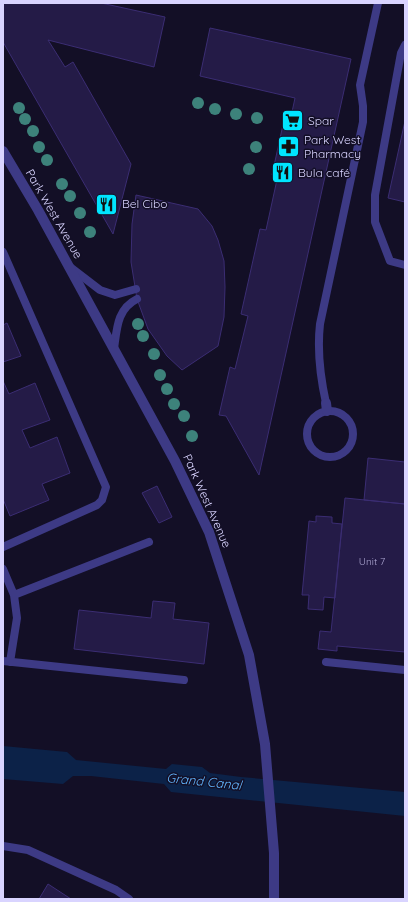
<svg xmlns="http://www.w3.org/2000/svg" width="408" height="902" viewBox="0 0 408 902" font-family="Quicksand,sans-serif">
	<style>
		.water { fill: #0c2248 }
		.building { fill: #241b47; stroke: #3b2d73 }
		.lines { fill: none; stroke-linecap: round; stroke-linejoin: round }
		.service { stroke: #3d3a85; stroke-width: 8 }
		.minor { stroke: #3d3a85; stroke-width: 10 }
		.tertiary { stroke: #3d3a85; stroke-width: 10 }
		.tree { fill: #3d827b }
		.labels { text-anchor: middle; stroke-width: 3; stroke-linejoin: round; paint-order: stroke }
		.number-label { font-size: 10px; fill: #aca6d1 }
		.poi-label { font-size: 12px; fill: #d9d4ff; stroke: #130f26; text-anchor: start }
		.street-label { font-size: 12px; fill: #d9d4ff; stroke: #130f26 }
		.water-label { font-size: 13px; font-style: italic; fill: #62b6ff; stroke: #130f26 }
	</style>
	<rect width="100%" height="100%" fill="#130f26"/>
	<!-- water -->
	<path class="water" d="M3,746L67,752L76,760L166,769L172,764L202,767L210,773L241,777L405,792V816L171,792L164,784L91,776H73L63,784L3,779Z"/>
	<!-- building -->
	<path class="building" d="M3,3H101L165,17L154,67L48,40L65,67L73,62L131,164L113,234L3,42Z
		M210,28L351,59L259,475L226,416L219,415L230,367L235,369L248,316L241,314L260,229L266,230L278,175H272L286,111L292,112L295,98L200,76Z
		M405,121V202L388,198Z
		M136,195L198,209L212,226L218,240L224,261L225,287L224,317L218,346L182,370L167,356L148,329L137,299L131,262L132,224Z
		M7,323L21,356L3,362V325Z
		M3,381L9,394L35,383L50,420L22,430L30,448L57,437L70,473L42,484L49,500L10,516L3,499Z
		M368,458L405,462V504L364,500Z
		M157,486L172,517L159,523L142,493Z
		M345,498L405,504V652L337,646V651L318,649L320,631L331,632Z
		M316,516L332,517V523L342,524L335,598L324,597L323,610L308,609L309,595H302L309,521L316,522Z
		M153,601L175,603L173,619L209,623L204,664L74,649L79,610L151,618Z
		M48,884L71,899H39Z"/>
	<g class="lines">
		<!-- service -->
		<path class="service" d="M405,45L401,53L375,195V222L390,261L405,265
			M3,252L106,487L102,500L97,505L3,547
			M70,267L100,290L115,295L136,289
			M114,349C117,328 117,309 137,299
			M326,403C320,376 317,351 320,324L363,122V106L360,85L378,3
			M307 434a23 23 0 1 1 46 0a23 23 0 1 1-46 0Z
			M3,569L14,595L17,618L10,662
			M14,595L149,542
			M3,661L184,680
			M326,662L405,670
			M3,846L28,850L116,890L129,899"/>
		<!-- minor -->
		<path class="minor" d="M326,403L327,411"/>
		<!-- tertiary -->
		<path class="tertiary" d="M3,151L38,210L175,461L209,532L249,655L265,744L274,853V899"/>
	</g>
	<!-- trees -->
	<g class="tree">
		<circle cx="198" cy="103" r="6"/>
		<circle cx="19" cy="108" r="6"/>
		<circle cx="215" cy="109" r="6"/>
		<circle cx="236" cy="114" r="6"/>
		<circle cx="257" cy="118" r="6"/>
		<circle cx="25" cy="119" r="6"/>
		<circle cx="33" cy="131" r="6"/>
		<circle cx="39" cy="147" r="6"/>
		<circle cx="256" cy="147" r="6"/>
		<circle cx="47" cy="160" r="6"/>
		<circle cx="249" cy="169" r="6"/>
		<circle cx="62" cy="184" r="6"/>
		<circle cx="70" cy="196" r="6"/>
		<circle cx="80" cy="213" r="6"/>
		<circle cx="90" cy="232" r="6"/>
		<circle cx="138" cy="324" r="6"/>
		<circle cx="143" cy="336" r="6"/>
		<circle cx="154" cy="354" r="6"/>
		<circle cx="160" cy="375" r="6"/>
		<circle cx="167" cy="389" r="6"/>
		<circle cx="174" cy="404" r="6"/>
		<circle cx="184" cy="416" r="6"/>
		<circle cx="192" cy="436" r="6"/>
	</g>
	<!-- icons -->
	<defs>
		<symbol id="supermarket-square" viewBox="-11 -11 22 22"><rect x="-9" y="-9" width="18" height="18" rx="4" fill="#00e5ff" stroke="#130f26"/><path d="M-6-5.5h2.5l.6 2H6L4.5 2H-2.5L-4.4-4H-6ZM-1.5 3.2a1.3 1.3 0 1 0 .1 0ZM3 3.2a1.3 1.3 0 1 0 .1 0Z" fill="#111"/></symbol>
		<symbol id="pharmacy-square" viewBox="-11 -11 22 22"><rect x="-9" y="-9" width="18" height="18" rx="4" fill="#00e5ff" stroke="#130f26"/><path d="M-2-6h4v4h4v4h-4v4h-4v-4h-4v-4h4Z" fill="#111"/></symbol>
		<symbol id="restaurant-square" viewBox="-11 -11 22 22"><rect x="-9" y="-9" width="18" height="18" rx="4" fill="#00e5ff" stroke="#130f26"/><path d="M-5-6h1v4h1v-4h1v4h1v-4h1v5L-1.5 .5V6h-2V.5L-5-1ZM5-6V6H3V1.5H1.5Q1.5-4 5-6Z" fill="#111"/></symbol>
	</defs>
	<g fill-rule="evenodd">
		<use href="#supermarket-square" x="280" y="108" width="25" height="25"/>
		<use href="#pharmacy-square" x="276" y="134" width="25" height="25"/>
		<use href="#restaurant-square" x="270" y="160" width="25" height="25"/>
		<use href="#restaurant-square" x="94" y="192" width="25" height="25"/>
	</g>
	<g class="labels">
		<!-- number labels -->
		<g class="number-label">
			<text x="372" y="565">Unit 7</text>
		</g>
		<!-- poi labels -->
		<g class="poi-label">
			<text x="308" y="125">Spar</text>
			<text x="304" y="144">Park West<tspan x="304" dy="14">Pharmacy</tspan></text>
			<text x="298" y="177">Bula café</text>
			<text x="122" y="208">Bel Cibo</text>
		</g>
		<!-- street labels -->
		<g class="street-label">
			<text transform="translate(54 214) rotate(60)" y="4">Park West Avenue</text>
			<text transform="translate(207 501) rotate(66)" y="4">Park West Avenue</text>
		</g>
		<!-- water labels -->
		<g class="water-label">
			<text transform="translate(204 781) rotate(6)" y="5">Grand Canal</text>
		</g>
	</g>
	<!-- border -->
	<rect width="408" height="902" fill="none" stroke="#d9d4ff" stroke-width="8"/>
</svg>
